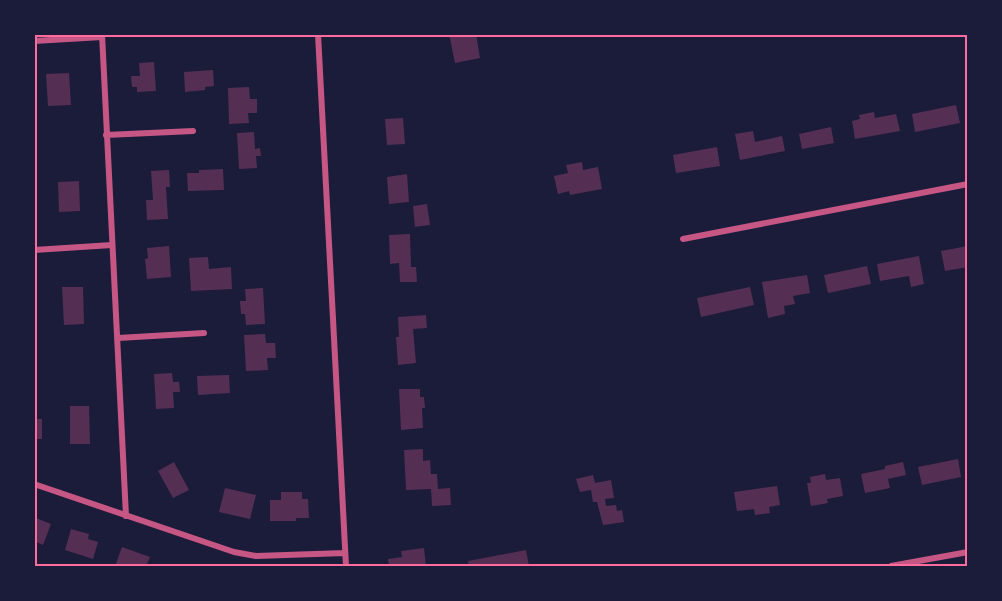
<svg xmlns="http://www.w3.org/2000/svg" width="1002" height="601" viewBox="0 0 1002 601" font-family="'Open Sans',sans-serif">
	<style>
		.building { fill: #542f53 }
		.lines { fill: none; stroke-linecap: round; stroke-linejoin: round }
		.minor { stroke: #c65784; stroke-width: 6 }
		.neatline { fill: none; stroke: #ff6b9d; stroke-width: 2 }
	</style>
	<rect width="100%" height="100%" fill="#1b1b3a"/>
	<!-- building -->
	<path class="building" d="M449,34H476L480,58L455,63Z
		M154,62L156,91L137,92V87H132L131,76H140L139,63Z
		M213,70L214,86L205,87V90L185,92L184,72Z
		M69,73L71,105L48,106L46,74Z
		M249,87L250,99H257V113H248L249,123L229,124L228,88Z
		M956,105L960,123L915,132L912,114Z
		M874,112L875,118L896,114L900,131L855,139L852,121L860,119L859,115Z
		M403,118L405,144L387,145L385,119Z
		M831,127L834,143L802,149L799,134Z
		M753,131L755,142L782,136L785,151L740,160L735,134Z
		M254,132L255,149L260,148L261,156H256L257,168L239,169L237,133Z
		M717,147L720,166L676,173L673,155Z
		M582,162L583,170L598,167L602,189L570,195L569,191L558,194L554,176L568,173L566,165Z
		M223,169L224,190L188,191L187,173H199V170Z
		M169,170L170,187H166L168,219L147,220L146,200H153L151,171Z
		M407,174L409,202L389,204L387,177Z
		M79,181L80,211L59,212L58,182Z
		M427,204L430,225L415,227L413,206Z
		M410,234L411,267H416L417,282H400L399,263L390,264L389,235Z
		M169,246L171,277L147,279L145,259L148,258L147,248Z
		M968,246V267L945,271L941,251Z
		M919,256L924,284L911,287L909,276L880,281L877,264Z
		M208,257L209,269L231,267L232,289L191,291L189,258Z
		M867,266L871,284L828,293L824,275Z
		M807,275L810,293L793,296L795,304L784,306L785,314L768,318L762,282Z
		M62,287H83L84,324L64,325Z
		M750,287L754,305L701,317L697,298Z
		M263,288L265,324L246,325L245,314H241L240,301H246L245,289Z
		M426,315L427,328L413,329L416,363L398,365L396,337H399L398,317Z
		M265,334L266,343H275L276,358H267L268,370L246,371L244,335Z
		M172,373L173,382H179L180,392H173L174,408L156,409L154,374Z
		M229,375L230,393L198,395L197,376Z
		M399,389H420V397H424L425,408H422L423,428L401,430Z
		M70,406H89L90,444H70Z
		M34,419H42V439H34Z
		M423,449V461L430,460L431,474H437L438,489L450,488L451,505L432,506L431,489L406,490L404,450Z
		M958,459L961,477L922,485L918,467Z
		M174,462L189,490L173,498L158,471Z
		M903,462L906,475L888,479L890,488L865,493L861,474L885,469V466Z
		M825,474L826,480L840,478L843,496L827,499L828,503L811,506L807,483H811L810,477Z
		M593,475L595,483L611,480L614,498L605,499L606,506L616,505L617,511L622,510L624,522L603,525L597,502H593L591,490L580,492L576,479Z
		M777,486L780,505L769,507L770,513L755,515L754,509L737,511L734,492Z
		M225,488L256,495L250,519L219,512Z
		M281,492H302V499H308L309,518H296V521H270V500H281Z
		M36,518L51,524L43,545L34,541V520Z
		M71,529L89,534L88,539L98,542L93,559L65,550Z
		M122,547L150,557L146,566H115Z
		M424,548L426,566H389L388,559L402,557L401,551Z
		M526,550L529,566H469L468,561Z"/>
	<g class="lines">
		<!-- minor -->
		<path class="minor" d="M102,34L126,516
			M318,34L346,566
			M34,41L102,37
			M106,135L193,131
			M683,239L968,184
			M34,250L112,245
			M118,338L204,333
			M34,484L234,552L256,556L345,553
			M891,566L968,552"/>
	</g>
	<!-- border -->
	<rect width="1002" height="601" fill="none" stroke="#1b1b3a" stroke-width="72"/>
	<rect x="36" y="36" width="930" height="529" class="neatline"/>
</svg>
